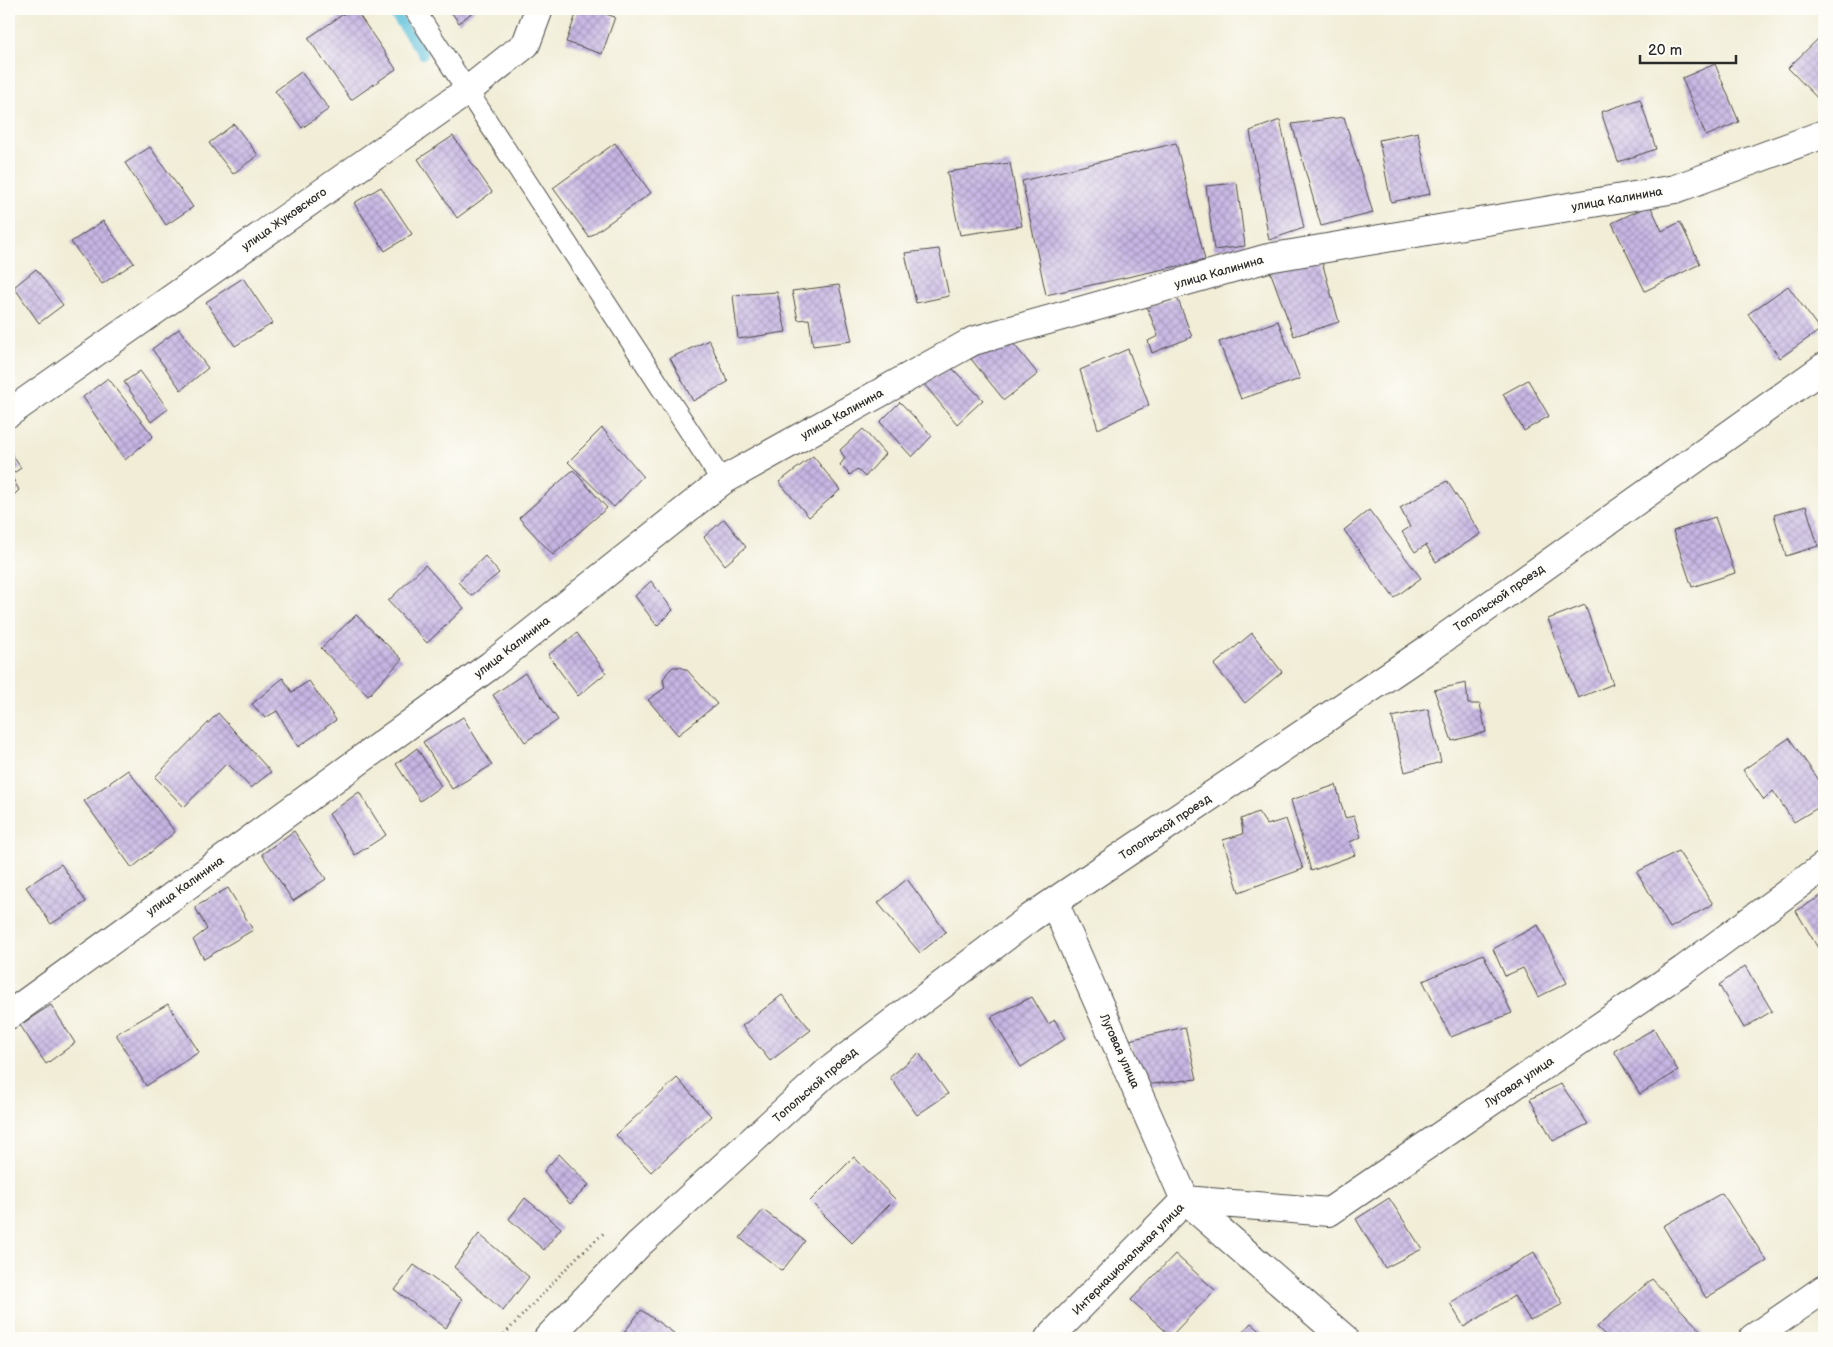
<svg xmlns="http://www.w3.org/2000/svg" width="1833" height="1347" viewBox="0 0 1833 1347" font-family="'Balsamiq Sans',sans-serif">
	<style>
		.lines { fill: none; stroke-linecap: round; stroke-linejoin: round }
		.stream { stroke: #5ec1dc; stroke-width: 10 }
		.building { fill: url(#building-cross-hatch) }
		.lane-casing { stroke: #494845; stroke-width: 22 }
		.street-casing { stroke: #494845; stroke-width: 30 }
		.path { stroke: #494845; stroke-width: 3; stroke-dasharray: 1 4; stroke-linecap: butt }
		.lane { stroke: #fff; stroke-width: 20 }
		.street { stroke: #fff; stroke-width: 28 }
		.labels { text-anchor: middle; stroke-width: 4; stroke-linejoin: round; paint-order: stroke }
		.street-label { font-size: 12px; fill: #2b2b2b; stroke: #fdfcf7 }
	</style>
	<defs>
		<pattern id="building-cross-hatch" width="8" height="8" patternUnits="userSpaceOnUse" patternTransform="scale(1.25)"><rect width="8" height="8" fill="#c7b6e4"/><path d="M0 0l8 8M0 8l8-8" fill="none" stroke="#a294b9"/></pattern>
	</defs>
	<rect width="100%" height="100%" fill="#fdfcf7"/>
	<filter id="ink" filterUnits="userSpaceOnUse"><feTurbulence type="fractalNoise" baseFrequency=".02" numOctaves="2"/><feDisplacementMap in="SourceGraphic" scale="10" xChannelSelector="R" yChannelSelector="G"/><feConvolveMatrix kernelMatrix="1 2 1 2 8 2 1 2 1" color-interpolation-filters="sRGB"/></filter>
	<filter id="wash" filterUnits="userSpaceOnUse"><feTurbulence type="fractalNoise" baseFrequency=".0096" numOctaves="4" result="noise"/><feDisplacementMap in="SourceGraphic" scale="20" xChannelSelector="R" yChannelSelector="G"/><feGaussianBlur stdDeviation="1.12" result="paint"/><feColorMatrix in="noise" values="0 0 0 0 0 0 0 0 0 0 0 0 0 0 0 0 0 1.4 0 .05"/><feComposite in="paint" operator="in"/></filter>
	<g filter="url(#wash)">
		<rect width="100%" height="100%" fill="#f1edd7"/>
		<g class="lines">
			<!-- stream -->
			<path class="stream" d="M391,9L423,54"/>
		</g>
		<g id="blocks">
			<!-- building -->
			<path class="building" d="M351,9H355L396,69L351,100L308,38Z
				M449,9H476L459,23Z
				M578,9H590L615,17L602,54L566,42Z
				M1819,38L1824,43V105L1788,68Z
				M1715,64L1739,122L1706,136L1682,78Z
				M301,72L329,109L302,128L275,91Z
				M1640,99L1656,149L1618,162L1601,112Z
				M1344,117L1373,213L1321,226L1292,124Z
				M1280,120L1304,228L1269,240L1250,131Z
				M234,124L258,155L233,174L209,143Z
				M1418,132L1430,194L1391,202L1379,140Z
				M453,136L492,192L457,218L418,159Z
				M615,143L651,193L589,237L553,188Z
				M1176,143L1205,260L1046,295L1022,181Z
				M150,147L193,207L166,225L125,163Z
				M1010,163L1022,226L960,235L947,172Z
				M1237,183L1245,246L1214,250L1206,186Z
				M381,187L412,234L385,251L354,203Z
				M1650,205L1662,231L1680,222L1700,264L1645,291L1612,223Z
				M103,221L134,263L102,284L71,242Z
				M939,249L949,296L916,303L905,253Z
				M1320,255L1339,322L1294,336L1269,268Z
				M36,269L63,305L39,323L14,287Z
				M243,278L273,323L235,346L206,302Z
				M839,285L852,341L813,346L809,319L798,320L792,291Z
				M1788,286L1820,330L1780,358L1748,314Z
				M777,292L786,332L738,339L733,295Z
				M1177,297L1192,337L1152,353L1148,341L1158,336L1147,307Z
				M1278,321L1300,379L1241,399L1219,342Z
				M179,329L208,368L181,390L152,349Z
				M1008,337L1038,374L1004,400L971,359Z
				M709,340L728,382L693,401L670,358Z
				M1128,349L1149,405L1098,429L1080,370Z
				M950,366L983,400L957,424L924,384Z
				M140,371L168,409L151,422L124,382Z
				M108,378L153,436L125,460L83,397Z
				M1528,380L1549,416L1524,431L1503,394Z
				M900,402L932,436L912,457L880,422Z
				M602,428L643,476L614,507L568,462Z
				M863,429L885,454L865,477L857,469L850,475L840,465L845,458L840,450Z
				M9,450L21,468L11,475L19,490L9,500Z
				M813,456L840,490L809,517L779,482Z
				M573,470L607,508L553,555L519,518Z
				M1447,481L1481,534L1436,562L1426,545L1415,552L1402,532L1410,527L1400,508Z
				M1806,506L1818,546L1786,556L1774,515Z
				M1369,510L1421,578L1394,598L1344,530Z
				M1715,517L1735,573L1692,587L1673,531Z
				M724,519L746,547L725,565L704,537Z
				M485,556L499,573L471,596L458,582Z
				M425,565L464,608L427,643L388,601Z
				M651,581L673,610L657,626L635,596Z
				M1585,605L1613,684L1578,698L1548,619Z
				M356,615L402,659L368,696L321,648Z
				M577,633L606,673L578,696L548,655Z
				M1252,633L1282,672L1245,703L1214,665Z
				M673,667H680L687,670L717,704L678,735L648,700L665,688L663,679L668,672Z
				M525,673L558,720L525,742L493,695Z
				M283,678L292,692L309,681L336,720L298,747L277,711L265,718L252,704Z
				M1466,683L1468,704H1480L1486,732L1452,741L1434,690Z
				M1428,709L1441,762L1405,772L1392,717Z
				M218,713L271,772L251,788L227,763L184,807L155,777Z
				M463,717L492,765L452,789L423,742Z
				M1789,738L1824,787V804L1794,822L1773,791L1764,800L1743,770Z
				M417,748L441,786L420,801L396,764Z
				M128,770L175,832L132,868L84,801Z
				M1336,785L1345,818L1354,816L1361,837L1350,842L1355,855L1311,871L1291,800Z
				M359,792L386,835L355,855L329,814Z
				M1258,812L1267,825L1286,819L1303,869L1239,892L1223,840L1243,834L1241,819Z
				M294,831L326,879L293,901L262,854Z
				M1678,851L1713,904L1670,928L1637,872Z
				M61,864L86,902L51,924L26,887Z
				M907,879L946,932L920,953L878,903Z
				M228,888L253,930L204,959L193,940L207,929L195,907Z
				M1824,894V958L1796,911Z
				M1538,925L1567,983L1538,997L1523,968L1505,976L1493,949Z
				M1483,954L1512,1013L1451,1037L1423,981Z
				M1745,966L1772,1011L1744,1028L1719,985Z
				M782,995L811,1030L770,1061L742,1026Z
				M1032,997L1048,1024L1055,1020L1065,1039L1021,1067L991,1017Z
				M168,1004L199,1052L146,1086L116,1034Z
				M51,1005L75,1043L46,1064L20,1025Z
				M1185,1027L1197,1079L1144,1085L1129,1040Z
				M1654,1029L1678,1071L1640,1094L1614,1051Z
				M919,1053L948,1094L917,1115L890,1077Z
				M677,1078L711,1116L651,1172L616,1135Z
				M1561,1084L1588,1124L1553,1141L1530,1099Z
				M559,1154L589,1185L570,1204L544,1171Z
				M854,1157L895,1199L852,1243L810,1201Z
				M1722,1193L1767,1261L1706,1298L1663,1226Z
				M525,1198L561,1228L544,1250L509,1219Z
				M1389,1198L1422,1249L1385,1268L1356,1219Z
				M763,1210L805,1241L782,1271L740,1238Z
				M479,1234L529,1277L503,1311L454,1267Z
				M1534,1252L1563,1304L1530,1320L1514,1296L1464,1327L1450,1303Z
				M1175,1254L1215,1290L1171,1336L1131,1300Z
				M414,1265L462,1299L446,1328L395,1290Z
				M1652,1279L1703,1333L1698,1338H1608L1597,1327Z
				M641,1310L681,1338H620Z
				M1251,1323L1269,1338H1237Z"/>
		</g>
	</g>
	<g filter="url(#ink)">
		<use href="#blocks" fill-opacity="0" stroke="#494845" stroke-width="1"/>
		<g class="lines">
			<defs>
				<path id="lane" d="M414,9L722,481"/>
				<path id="street" d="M9,413L467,91L526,44L539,9
					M1054,902L1185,1200L1329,1212L1683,970L1824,866
					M9,1015L491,665L722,481L973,341L1268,258L1675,189L1824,134
					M548,1338L639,1244L826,1073L1030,918L1430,648L1824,367
					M1049,1338L1185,1200L1344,1338
					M1753,1338L1824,1289"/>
			</defs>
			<!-- lane casing -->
			<use href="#lane" class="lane-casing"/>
			<!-- street casing -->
			<use href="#street" class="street-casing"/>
			<!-- path -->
			<path class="path" d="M501,1338L578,1256L605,1232"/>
			<!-- lane -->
			<use href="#lane" class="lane"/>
			<!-- street -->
			<use href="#street" class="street"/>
		</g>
	</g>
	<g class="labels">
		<!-- street labels -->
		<g class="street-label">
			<text transform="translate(1617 199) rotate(-10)" y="4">улица Калинина</text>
			<text transform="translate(284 219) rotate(-35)" y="4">улица Жуковского</text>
			<text transform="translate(1219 272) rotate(-16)" y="4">улица Калинина</text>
			<text transform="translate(842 414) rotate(-29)" y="4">улица Калинина</text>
			<text transform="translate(1499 598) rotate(-35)" y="4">Топольской проезд</text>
			<text transform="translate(512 647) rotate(-38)" y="4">улица Калинина</text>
			<text transform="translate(1165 827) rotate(-34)" y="4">Топольской проезд</text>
			<text transform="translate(185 886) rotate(-36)" y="4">улица Калинина</text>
			<text transform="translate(1120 1051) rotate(66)" y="4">Луговая улица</text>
			<text transform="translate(1519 1082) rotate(-34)" y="4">Луговая улица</text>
			<text transform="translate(815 1085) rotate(-41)" y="4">Топольской проезд</text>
			<text transform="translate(1128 1259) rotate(-45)" y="4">Интернациональная улица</text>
		</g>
	</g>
	<!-- margin -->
	<rect width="1833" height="1347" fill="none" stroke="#fdfcf7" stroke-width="30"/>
	<!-- scale -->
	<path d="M1640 55v8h96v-8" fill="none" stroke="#2b2b2b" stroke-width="2.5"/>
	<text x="1648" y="55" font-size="15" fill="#2b2b2b" stroke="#fdfcf7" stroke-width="4" paint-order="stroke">20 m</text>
</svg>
